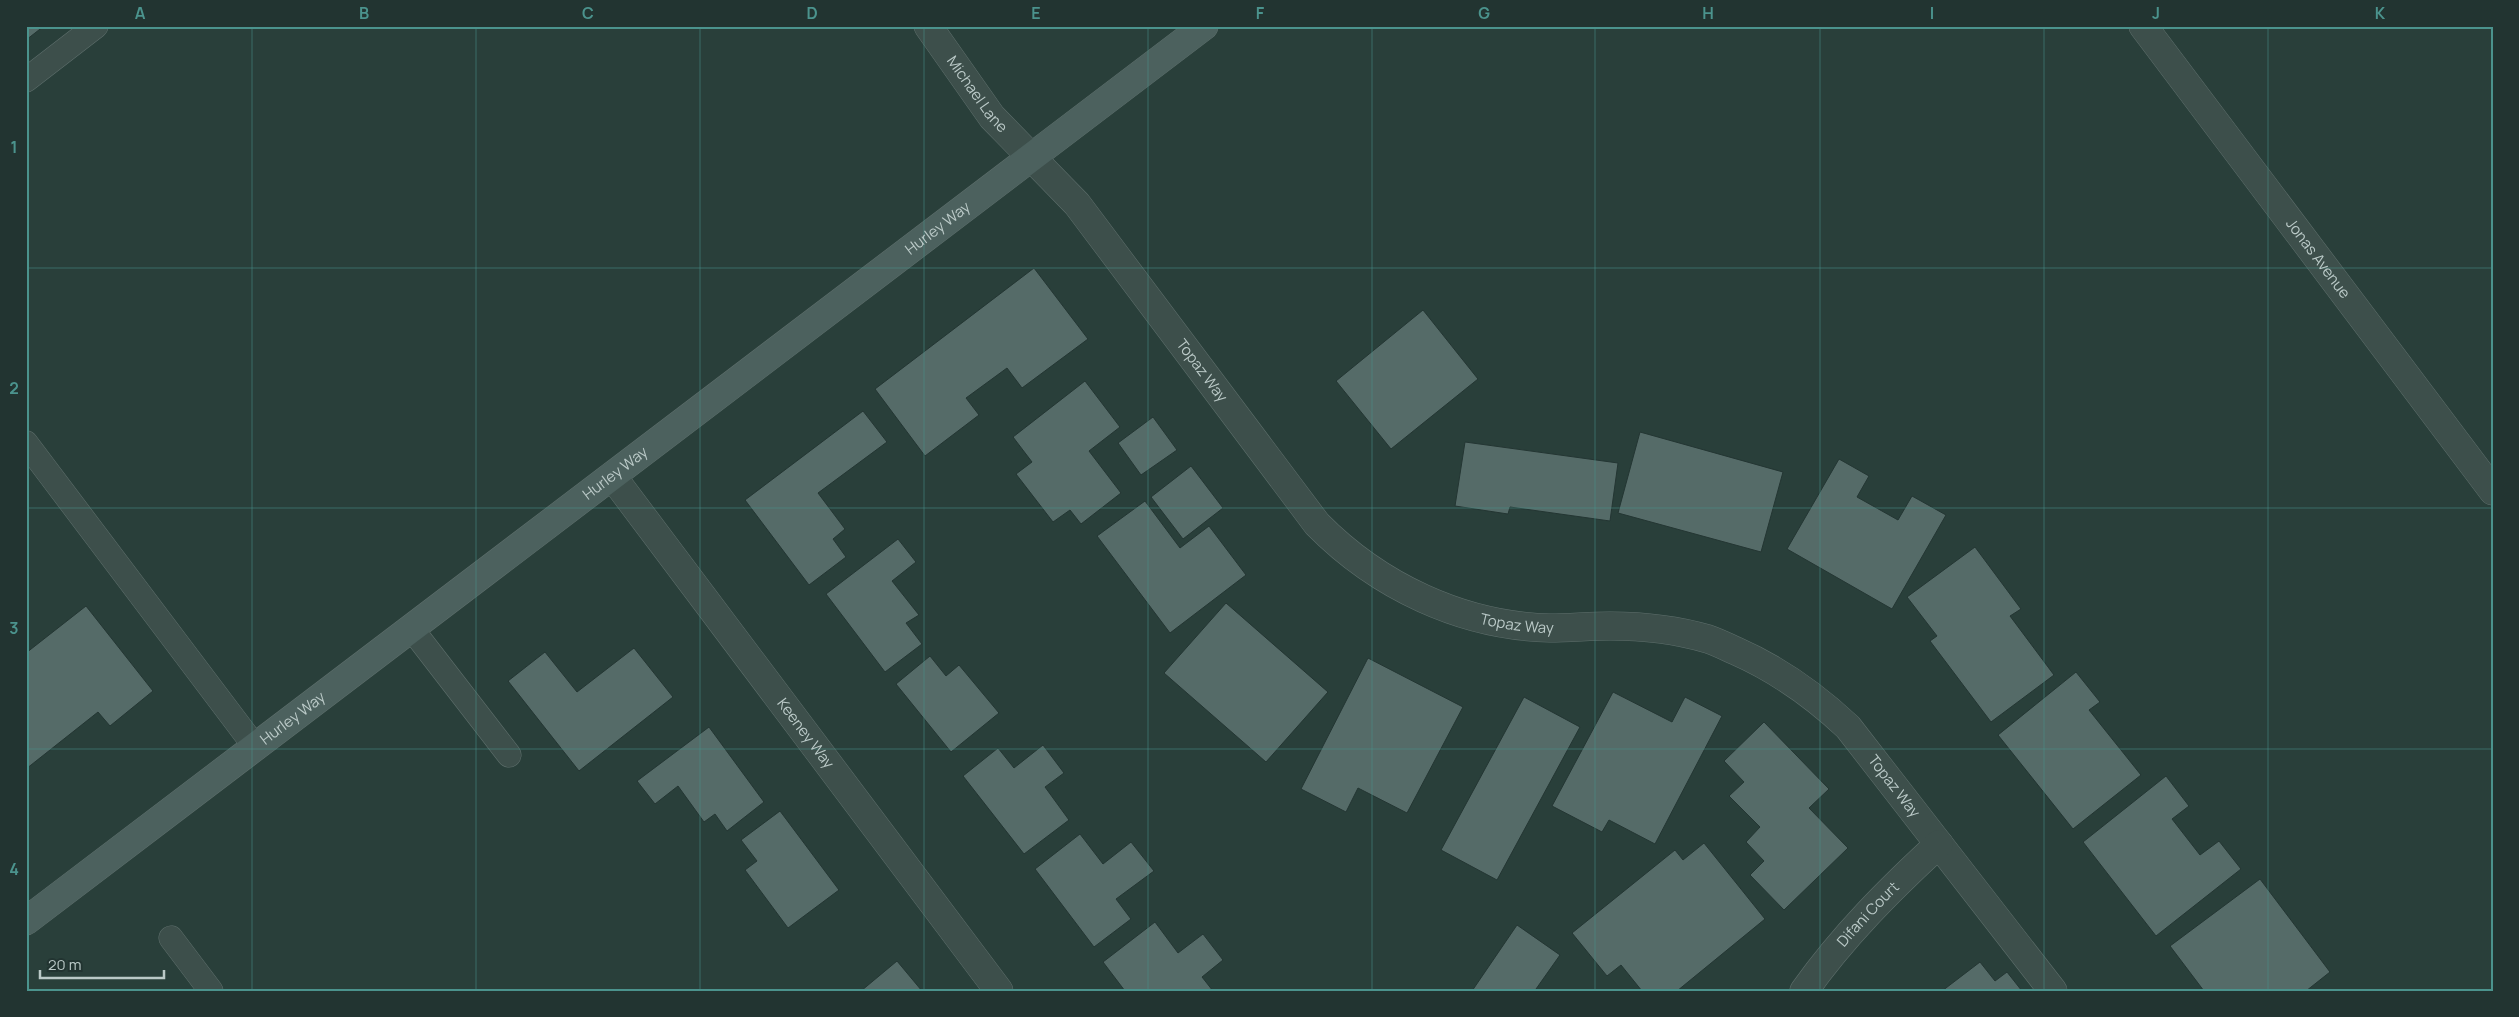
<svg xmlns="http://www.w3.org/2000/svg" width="2519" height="1017" viewBox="0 0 2519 1017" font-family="Manrope,sans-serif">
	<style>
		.building { fill: #556b68; stroke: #243633 }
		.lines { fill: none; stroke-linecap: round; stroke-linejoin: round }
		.lane-casing { stroke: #5e6f6c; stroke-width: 25 }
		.street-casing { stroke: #5e6f6c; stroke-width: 29 }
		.secondary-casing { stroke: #5e6f6c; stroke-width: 29 }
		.lane { stroke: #3d4f4b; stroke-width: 24 }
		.street { stroke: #3d4f4b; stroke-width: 28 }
		.secondary { stroke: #4c615e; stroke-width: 28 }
		.grid { fill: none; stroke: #4b938d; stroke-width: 1; stroke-opacity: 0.55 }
		.labels { text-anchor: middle; stroke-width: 5; stroke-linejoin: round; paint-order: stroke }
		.street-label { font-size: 15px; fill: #bac9c7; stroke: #223431 }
		.neatline { fill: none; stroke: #4b938d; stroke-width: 2 }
		.grid-label { font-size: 16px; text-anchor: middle; font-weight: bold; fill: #4b938d }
	</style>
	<rect width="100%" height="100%" fill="#293f3a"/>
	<!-- building -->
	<path class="building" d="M26,26H44L26,40Z
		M1034,268L1088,339L1022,388L1007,368L966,398L979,415L925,456L875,389Z
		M1423,310L1478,379L1391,449L1336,381Z
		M1085,381L1120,427L1089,451L1121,493L1081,524L1070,510L1053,522L1016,474L1032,462L1013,437Z
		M863,411L887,442L818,493L845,529L833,539L846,557L809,585L745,500Z
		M1153,417L1177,450L1141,475L1118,443Z
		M1640,432L1783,472L1761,552L1618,513Z
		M1465,442L1618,463L1610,521L1510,507L1508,514L1455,506Z
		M1839,459L1869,476L1857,497L1898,520L1912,496L1946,515L1892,609L1787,549Z
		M1191,466L1223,508L1183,539L1151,497Z
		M1145,501L1180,548L1209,526L1246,575L1170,633L1097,536Z
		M898,539L916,562L892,581L919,615L906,623L922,644L885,672L826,594Z
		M1975,547L2021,609L2010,616L2054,675L1991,722L1930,641L1937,636L1907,597Z
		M1226,603L1328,692L1266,762L1164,673Z
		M86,606L153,691L110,726L98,712L26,769V653Z
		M634,648L673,697L579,771L508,681L545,652L577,692Z
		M930,656L946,676L959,665L999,713L951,752L896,684Z
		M1368,658L1463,707L1407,813L1358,788L1346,812L1301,789Z
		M2076,672L2100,702L2089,710L2141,775L2073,829L1998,735Z
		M1613,692L1672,722L1685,697L1722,716L1655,844L1609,820L1602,832L1552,806Z
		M1524,697L1580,727L1497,880L1441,850Z
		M1764,722L1829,789L1809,808L1848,848L1784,910L1750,875L1764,861L1746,842L1760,827L1729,796L1744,782L1724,761Z
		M709,727L764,802L727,831L715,814L704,822L678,786L655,804L637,781Z
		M1043,745L1064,773L1045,787L1069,820L1024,854L963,776L998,748L1014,768Z
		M2166,776L2189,806L2172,819L2200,855L2219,841L2241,869L2156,936L2083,842Z
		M780,811L839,890L788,928L745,870L757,861L741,840Z
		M1080,834L1103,864L1131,842L1154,871L1116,899L1131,919L1094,947L1035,869Z
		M1704,843L1765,919L1677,991H1642L1621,965L1607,976L1572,933L1675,850L1683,860Z
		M2260,879L2330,972L2306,991H2204L2170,946Z
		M1155,922L1178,953L1203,934L1223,960L1202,977L1213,991H1125L1103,962Z
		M1517,925L1560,955L1536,989L1539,991H1472Z
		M897,961L922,991H861Z
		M1980,962L1995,981L2007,972L2022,991H1942Z"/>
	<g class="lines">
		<defs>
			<path id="lane" d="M26,80L96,26
				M26,443L256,748
				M411,628L509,755
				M171,938L211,991"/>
			<g id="street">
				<path id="s1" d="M928,26L992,117L1077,204L1317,524C1378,586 1462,626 1550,628C1570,628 1590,626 1610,626C1642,626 1677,630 1708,639C1717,642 1727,647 1736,651C1779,670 1814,695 1848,727L2053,991"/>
				<path id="s2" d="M2143,26L2493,491"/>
				<path id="s3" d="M612,476L999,991"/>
				<path id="s4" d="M1804,991C1843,936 1890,889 1939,844"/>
			</g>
			<g id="secondary">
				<path id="s5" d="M26,921L1204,26"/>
			</g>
		</defs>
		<!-- lane casing -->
		<use href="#lane" class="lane-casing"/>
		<!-- street casing -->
		<use href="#street" class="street-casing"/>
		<!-- secondary casing -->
		<use href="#secondary" class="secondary-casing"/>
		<!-- lane -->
		<use href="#lane" class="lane"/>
		<!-- street -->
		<use href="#street" class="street"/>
		<!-- secondary -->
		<use href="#secondary" class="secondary"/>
	</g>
	<!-- grid -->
	<path class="grid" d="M252,26V991M476,26V991M700,26V991M924,26V991M1148,26V991M1372,26V991M1595,26V991M1820,26V991M2044,26V991M2268,26V991M26,268H2493M26,508H2493M26,749H2493"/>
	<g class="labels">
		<!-- street labels -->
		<g class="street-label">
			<text dy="5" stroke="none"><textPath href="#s1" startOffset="84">Michael Lane</textPath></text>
			<text dy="5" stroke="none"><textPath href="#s5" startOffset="1145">Hurley Way</textPath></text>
			<text dy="5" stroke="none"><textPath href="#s2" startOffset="291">Jonas Avenue</textPath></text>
			<text dy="5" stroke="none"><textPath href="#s1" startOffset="441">Topaz Way</textPath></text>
			<text dy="5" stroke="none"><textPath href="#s5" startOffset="740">Hurley Way</textPath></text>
			<text dy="5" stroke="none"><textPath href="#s1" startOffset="861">Topaz Way</textPath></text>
			<text dy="5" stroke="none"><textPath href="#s5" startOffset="335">Hurley Way</textPath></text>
			<text dy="5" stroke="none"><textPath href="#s3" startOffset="322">Keeney Way</textPath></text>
			<text dy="5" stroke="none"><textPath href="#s1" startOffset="1295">Topaz Way</textPath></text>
			<text dy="5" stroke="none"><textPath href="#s4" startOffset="100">Difani Court</textPath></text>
		</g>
	</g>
	<!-- border -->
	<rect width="2519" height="1017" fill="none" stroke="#223431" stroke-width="55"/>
	<!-- scale -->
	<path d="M40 970v8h124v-8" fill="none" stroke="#bac9c7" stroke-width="2.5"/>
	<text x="48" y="970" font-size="15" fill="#bac9c7" stroke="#223431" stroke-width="4" paint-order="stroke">20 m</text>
	<rect x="28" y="28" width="2464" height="962" class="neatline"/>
	<g class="grid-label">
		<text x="140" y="19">A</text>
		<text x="364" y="19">B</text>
		<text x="588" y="19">C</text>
		<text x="812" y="19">D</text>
		<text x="1036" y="19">E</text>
		<text x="1260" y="19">F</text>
		<text x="1484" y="19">G</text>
		<text x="1708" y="19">H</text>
		<text x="1932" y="19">I</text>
		<text x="2156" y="19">J</text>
		<text x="2380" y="19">K</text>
		<text x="14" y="153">1</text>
		<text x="14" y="394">2</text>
		<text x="14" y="634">3</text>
		<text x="14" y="875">4</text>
	</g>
</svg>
